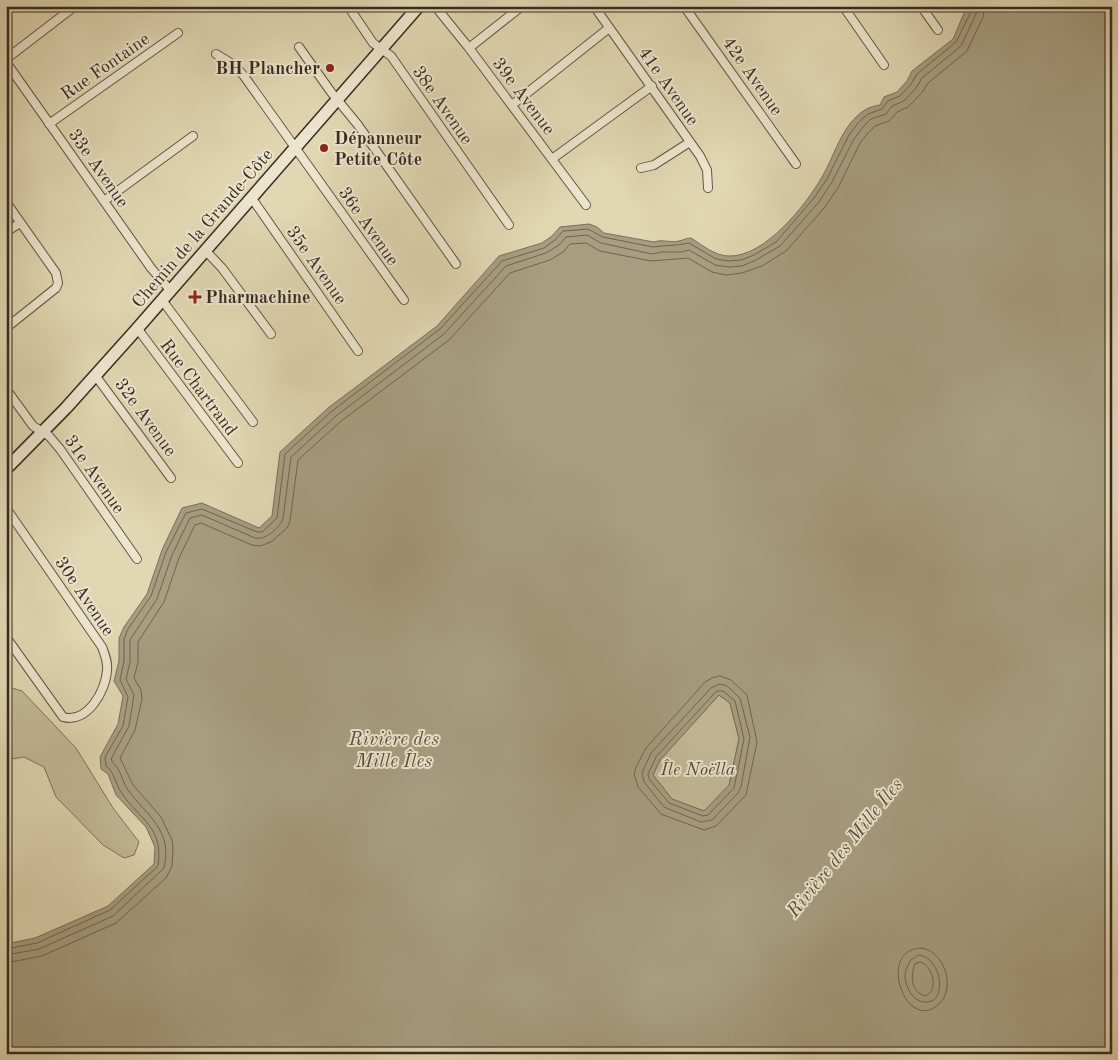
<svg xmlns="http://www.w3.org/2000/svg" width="1118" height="1060" viewBox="0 0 1118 1060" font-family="'Old Standard TT',serif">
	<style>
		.green { fill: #c4ba99; stroke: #7e725d }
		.water { fill: #a79d81; stroke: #7a6f5b; fill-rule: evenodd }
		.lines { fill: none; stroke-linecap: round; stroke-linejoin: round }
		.shore { stroke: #6f6451; stroke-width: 1 }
		.street-casing { stroke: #625645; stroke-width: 10 }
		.secondary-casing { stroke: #372b21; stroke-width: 14 }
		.street { stroke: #ece5cd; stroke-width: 8 }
		.secondary { stroke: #ece5cd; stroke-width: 11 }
		.poi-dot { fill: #8f2418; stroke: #ece5cd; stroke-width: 2 }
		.labels { text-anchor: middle; stroke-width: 4; stroke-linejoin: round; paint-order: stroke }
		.street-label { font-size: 18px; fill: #372b21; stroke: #ece5cd }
		.poi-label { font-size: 18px; font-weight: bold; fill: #372b21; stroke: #ece5cd; text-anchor: start }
		.park-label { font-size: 18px; font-style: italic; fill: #534839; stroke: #ece5cd }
		.water-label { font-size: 19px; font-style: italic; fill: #594d3e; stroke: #ece5cd }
	</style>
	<rect width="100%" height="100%" fill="#e1d7b2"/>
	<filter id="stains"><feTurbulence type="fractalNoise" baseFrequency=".004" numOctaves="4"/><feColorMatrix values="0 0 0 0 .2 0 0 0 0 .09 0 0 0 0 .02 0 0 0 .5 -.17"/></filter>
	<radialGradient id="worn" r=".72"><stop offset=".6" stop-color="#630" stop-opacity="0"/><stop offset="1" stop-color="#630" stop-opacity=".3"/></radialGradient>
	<!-- green -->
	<path class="green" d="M6,686L22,691L76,748L113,808L139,842L134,855L124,858L103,845L56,797L44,767L24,757L6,760Z
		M719,695L730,703L739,739L729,786L704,811L672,799L653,775L660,760Z"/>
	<!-- water -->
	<path class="water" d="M967,6H1112V1054H6V944L35,938L108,906L154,864L155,847L146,827L116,795L108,774L101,769L100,757L118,724L123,696L114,681L119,661V638L124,627L147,594L162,550L182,508L202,503L259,528L272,516L280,452L328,408L437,326L499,256L542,243L552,236L560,227L589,224L597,227L604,233L654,242C662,239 670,243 679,241C684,240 686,238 691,238C702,245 715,256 729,256C765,257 806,205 822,177C835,155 842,124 865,110C869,107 875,106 880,105L884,97L897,92L907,81L912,71L953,39ZM719,695L730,703L739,739L729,785L704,811L672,799L653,775L660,760Z"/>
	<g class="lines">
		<!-- shore -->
		<path class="shore" d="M720,676L731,680L747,695L757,742L746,795L716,826L704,830L661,814L638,787L634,774L636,767L646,748L705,682L712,678Z
			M720,684L727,686L740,698L750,737L741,787L738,793L712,820L701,822L664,807L644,782L642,773L651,753L711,688Z
			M717,691H723L735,701L744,739L734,788L708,815L703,816L669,803L649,779L648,774L656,757Z
			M922,948C945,952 956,988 939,1004C906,1035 875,948 922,948Z
			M6,949L37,943L110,910L158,866C164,826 139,820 121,792C115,783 115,773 106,766L105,757L123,726L128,697L120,680L124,661V639L128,629L151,596L166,552L186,513L202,509L257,532H262L277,518L285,454L332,411L440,329L502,261L544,248L555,240L563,231L588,229L603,237L653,247C666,245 676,246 689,243L716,259L729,261L741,260L754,255L776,242L814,198L827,179L849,135L858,123L868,114L882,109L888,101L900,96L911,84L917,74L956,42L971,12V6
			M6,955L39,949L113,916L164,868C173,830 147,816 128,790C123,784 122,775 118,769C116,765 113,764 111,759L129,726L134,695L126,679L130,662V640L157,599L172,555L190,518L202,515L255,538C266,540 278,529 283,519L291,457L336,416L444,334L506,266L546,253L559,245L566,237L587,235L601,243L652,254L662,252H681L689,250L715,265L729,267L742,266L756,260L780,246L819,202L832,182L854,139L863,127L871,119L886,114L892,106L904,101L916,88L922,78L961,46L976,14L978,6
			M919,955C928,956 932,962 936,969C942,980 942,1004 924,1002C912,1001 905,986 905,976C905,971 908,965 910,961Z
			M921,962C933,967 939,989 926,996C911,993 910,976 915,964Z
			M6,963L42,956L116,923L166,878L172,866L173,848L172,840L161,817L133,785L120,758L135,730L142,699L141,690L134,678L138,662V642L164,602L179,558L195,525L201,523L252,545L260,546L271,542L287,528L290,521L298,460L340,422L449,340L510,273L550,260L563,252L570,244L586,243L600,251L651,261L688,258L712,272L726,275L742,273L762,266L786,251L825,207L839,186L860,143L868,133L875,126L889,121L897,112L908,107L921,94L928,83L967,51L983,17L985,6"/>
		<defs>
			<path id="street" d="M348,6L373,43L391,56L509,225
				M435,6L469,48L586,205
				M594,6L700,156L707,170L708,188
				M684,6L796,164
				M843,6L884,65
				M921,6L938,30
				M299,47L331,92L358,125L456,264
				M469,48L522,6
				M216,54L234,65L244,76L404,300
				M6,59L75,6
				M6,62L151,268L170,290
				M512,105L609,28
				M49,124L178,33
				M552,159L652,86
				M641,168L654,165L690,142
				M251,197L358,351
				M104,201L193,136
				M6,202L56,273L58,283L56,288L6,328
				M6,232L20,223
				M205,250L222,268L271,334
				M162,300L253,422
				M137,328L238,463
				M95,375L171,478
				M6,389L33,426L49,436L60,449L137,559
				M6,508L102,647C105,655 108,662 107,670C106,691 87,724 63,717L6,637"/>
			<path id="secondary" d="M6,469L66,408L136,330L419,6"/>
		</defs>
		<!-- street casing -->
		<use href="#street" class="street-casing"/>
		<!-- secondary casing -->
		<use href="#secondary" class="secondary-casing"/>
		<!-- street -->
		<use href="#street" class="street"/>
		<!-- secondary -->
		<use href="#secondary" class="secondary"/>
	</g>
	<!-- markers -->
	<g class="poi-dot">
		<circle cx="330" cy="68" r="5"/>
		<circle cx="324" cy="148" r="5"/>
		<path d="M192.5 289.5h5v5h5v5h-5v5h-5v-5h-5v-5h5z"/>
	</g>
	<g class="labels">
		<!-- street labels -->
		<g class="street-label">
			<text transform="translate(105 66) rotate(-35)" y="6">Rue Fontaine</text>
			<text transform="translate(753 76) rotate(55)" y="6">42e Avenue</text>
			<text transform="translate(669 86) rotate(55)" y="6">41e Avenue</text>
			<text transform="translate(524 96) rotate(53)" y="6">39e Avenue</text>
			<text transform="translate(443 105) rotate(55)" y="6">38e Avenue</text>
			<text transform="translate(99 168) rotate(55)" y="6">33e Avenue</text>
			<text transform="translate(369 226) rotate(55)" y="6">36e Avenue</text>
			<text transform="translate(202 228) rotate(-49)" y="6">Chemin de la Grande-Côte</text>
			<text transform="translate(317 265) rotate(55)" y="6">35e Avenue</text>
			<text transform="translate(199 387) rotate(53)" y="6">Rue Chartrand</text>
			<text transform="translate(146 417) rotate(54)" y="6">32e Avenue</text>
			<text transform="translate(95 474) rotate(55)" y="6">31e Avenue</text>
			<text transform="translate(85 596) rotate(56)" y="6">30e Avenue</text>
		</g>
		<!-- poi labels -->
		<g class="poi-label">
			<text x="320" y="74" text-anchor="end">BH Plancher</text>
			<text x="334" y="144">Dépanneur<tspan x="334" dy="21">Petite Côte</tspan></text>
			<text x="205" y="303">Pharmachine</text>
		</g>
		<!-- park labels -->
		<g class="park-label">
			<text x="698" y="775">Île Noëlla</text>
		</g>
		<!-- water labels -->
		<g class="water-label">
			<text x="394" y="745">Rivière des<tspan x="394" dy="22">Mille Îles</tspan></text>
			<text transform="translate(844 847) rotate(-51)" y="7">Rivière des Mille Îles</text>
		</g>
	</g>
	<!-- margin -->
	<rect width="1118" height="1060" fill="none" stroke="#e1d7b2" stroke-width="25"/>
	<rect x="8" y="8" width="1103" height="1045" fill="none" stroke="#372b21" stroke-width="2.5"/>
	<rect x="12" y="12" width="1093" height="1035" fill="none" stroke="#372b21"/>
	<rect width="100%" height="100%" filter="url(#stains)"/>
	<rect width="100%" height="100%" fill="url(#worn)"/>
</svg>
